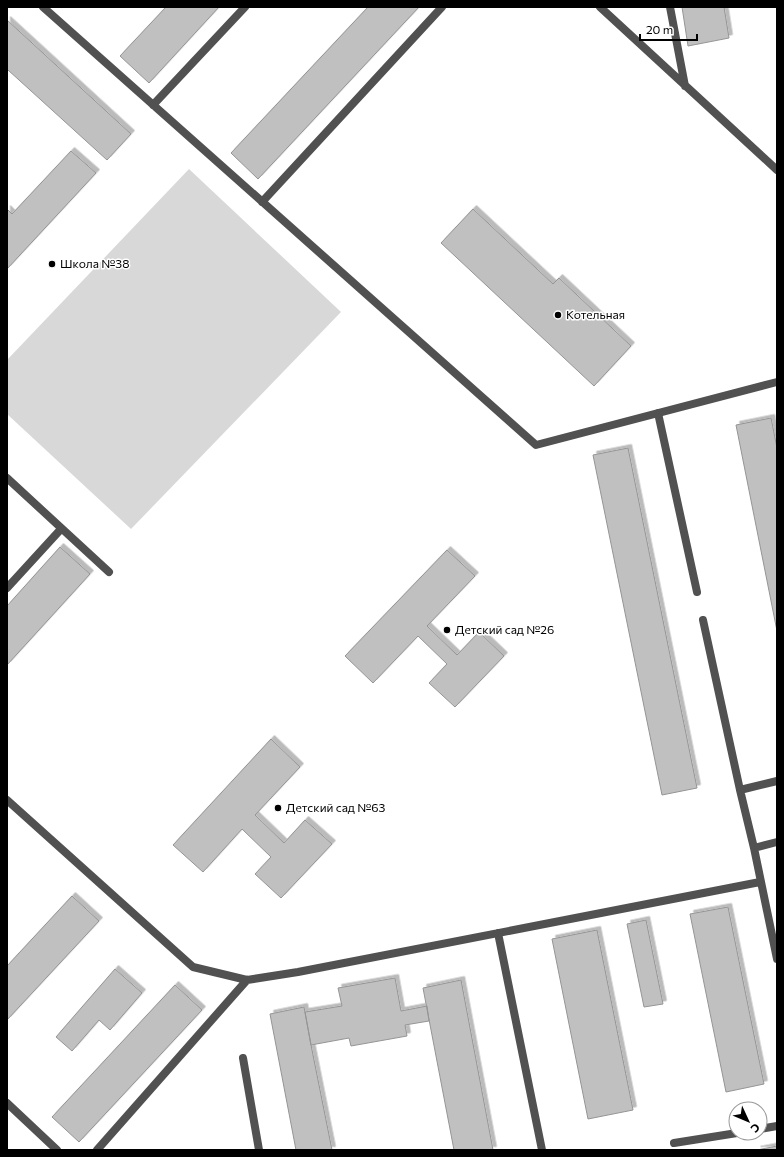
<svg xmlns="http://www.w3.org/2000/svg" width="784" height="1157" viewBox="0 0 784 1157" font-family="Commissioner,sans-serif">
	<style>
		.green { fill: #d8d8d8 }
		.building { fill: #c0c0c0; stroke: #959595; filter: url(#shadow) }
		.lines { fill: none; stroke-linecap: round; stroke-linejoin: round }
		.lane { stroke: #515151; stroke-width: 8 }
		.poi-dot { fill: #000; stroke: #fff; stroke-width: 1.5 }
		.labels { text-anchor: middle; stroke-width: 3; stroke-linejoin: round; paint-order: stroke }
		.poi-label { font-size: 12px; fill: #000; stroke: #fff; text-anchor: start }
	</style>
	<defs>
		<filter id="shadow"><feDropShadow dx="3.5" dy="-3.5" stdDeviation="0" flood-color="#0004"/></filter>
	</defs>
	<rect width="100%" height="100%" fill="#fff"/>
	<!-- green -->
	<path class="green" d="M189,169L341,312L131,529L7,414V360Z"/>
	<!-- building -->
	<path class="building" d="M166,7H219L149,83L120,56Z
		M368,7H419L258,179L231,153Z
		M682,7H724L729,38L688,46Z
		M7,20L131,134L107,160L8,70L7,71Z
		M71,151L96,173L7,269V209L12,214Z
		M473,209L553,284L559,278L631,346L594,386L441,243Z
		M771,418L777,448V631L736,425Z
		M628,448L697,788L662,795L593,455Z
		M60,547L90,574L7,665V606Z
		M447,550L475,576L427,626L457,655L479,632L504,656L455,707L429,683L447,664L418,636L373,683L345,656Z
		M271,739L300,767L255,815L284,843L305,820L332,844L281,898L255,874L271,857L242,829L203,872L173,845Z
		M72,896L99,921L7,1020V966Z
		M728,907L764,1084L726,1092L690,914Z
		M646,920L663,1004L644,1007L627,924Z
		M597,930L633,1110L588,1119L552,939Z
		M115,969L142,993L110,1030L99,1020L72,1051L56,1037Z
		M395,978L401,1011L427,1006L429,1021L405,1025L407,1036L351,1046L349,1038L311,1045L305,1012L342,1006L338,988Z
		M461,980L493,1150H454L423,988Z
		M175,985L202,1010L79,1142L52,1117Z
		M304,1007L311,1045L332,1150H296L270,1014Z
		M777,1146V1150H757Z"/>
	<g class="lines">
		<!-- lane -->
		<path class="lane" d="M43,7L536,445L777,382
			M600,7L777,170
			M670,7L685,86
			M153,105L245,7
			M262,202L442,7
			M658,413L697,592
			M7,478L109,572
			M7,588L61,529
			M703,620L740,790
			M7,800L193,967L247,980L298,972L760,882
			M777,842L754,848L777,959
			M754,848L740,790L777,781
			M498,933L542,1150
			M243,1058L259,1150
			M7,1103L57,1150
			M760,1129L777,1126
			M674,1143L737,1133
			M97,1150L247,980"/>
	</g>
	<!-- markers -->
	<g class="poi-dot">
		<circle cx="52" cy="264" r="4"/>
		<circle cx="558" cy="315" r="4"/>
		<circle cx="447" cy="630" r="4"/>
		<circle cx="278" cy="808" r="4"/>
	</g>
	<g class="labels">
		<!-- poi labels -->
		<g class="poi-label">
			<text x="60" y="268">Школа №38</text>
			<text x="566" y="319">Котельная</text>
			<text x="455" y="634">Детский сад №26</text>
			<text x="286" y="812">Детский сад №63</text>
		</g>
	</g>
	<!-- border -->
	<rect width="784" height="1157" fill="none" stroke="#000000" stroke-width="16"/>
	<!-- north arrow -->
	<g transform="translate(748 1121) rotate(134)"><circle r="19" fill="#ffffff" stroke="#999999"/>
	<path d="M0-3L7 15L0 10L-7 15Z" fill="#000000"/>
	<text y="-6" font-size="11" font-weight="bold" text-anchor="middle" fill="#000000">С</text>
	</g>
	<!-- scale -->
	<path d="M640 34v6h57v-6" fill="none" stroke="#000000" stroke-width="2"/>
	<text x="646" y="34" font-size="12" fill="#000000" stroke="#ffffff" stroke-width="3" paint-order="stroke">20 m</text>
</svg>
